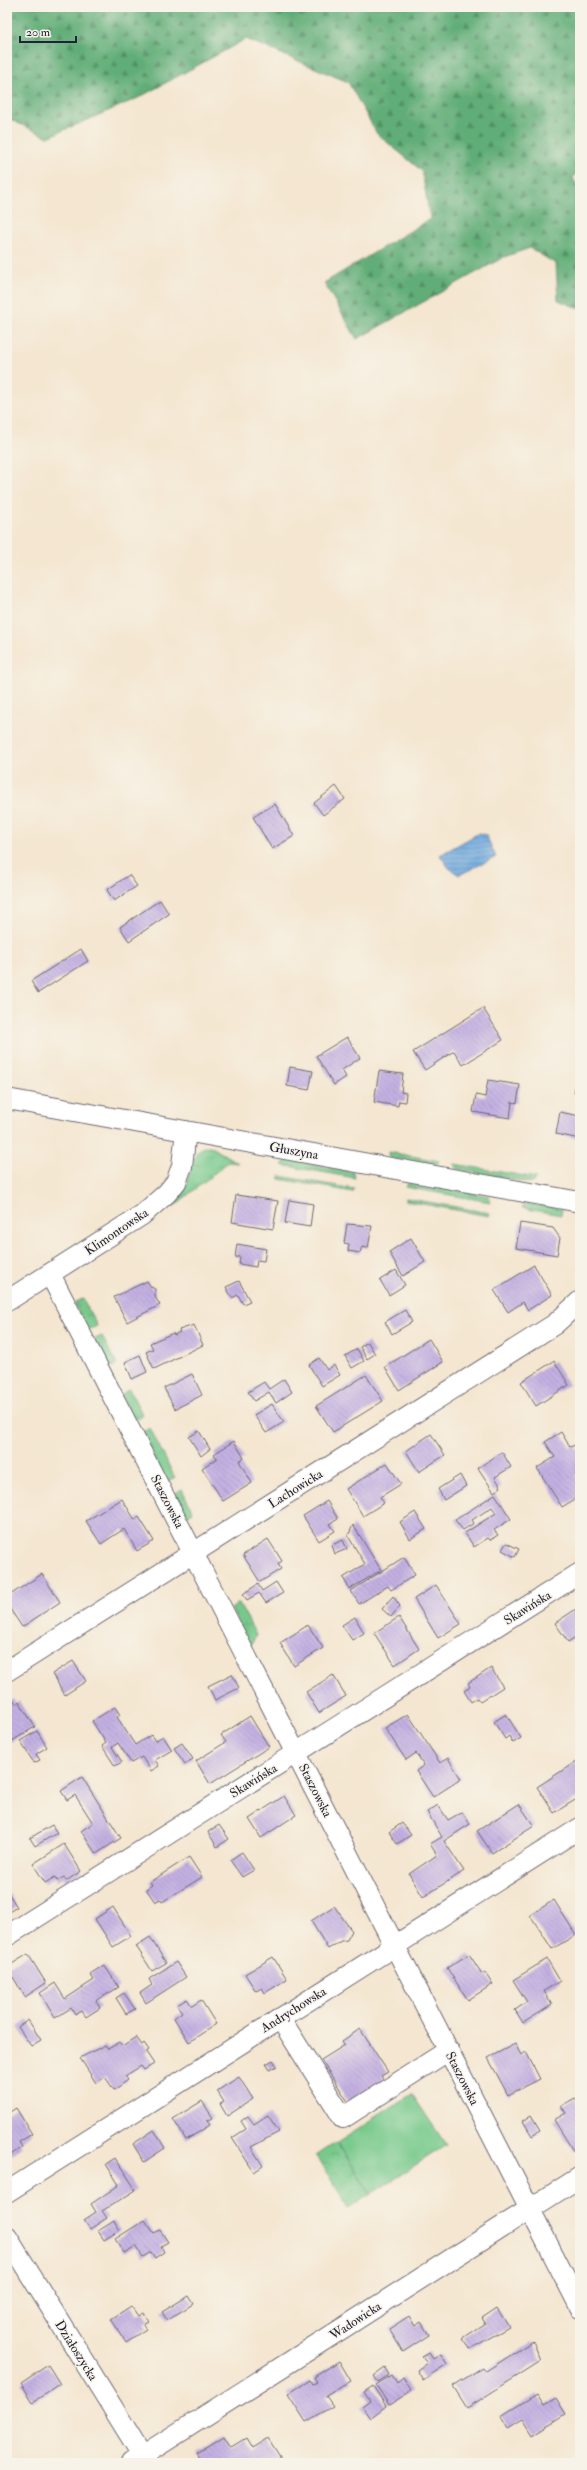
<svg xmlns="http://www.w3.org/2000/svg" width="587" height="2470" viewBox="0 0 587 2470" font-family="'IM FELL Double Pica',serif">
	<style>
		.grass { fill: url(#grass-tufts); stroke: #4c7663 }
		.forest { fill: url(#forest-firs); stroke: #426859 }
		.park { fill: url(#park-crowns); stroke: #4c7663 }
		.pitch { fill: #77c98b; stroke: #4c7663 }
		.water { fill: url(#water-rules); stroke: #48658c }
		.building { fill: url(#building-back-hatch) }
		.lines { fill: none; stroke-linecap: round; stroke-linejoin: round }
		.minor-casing { stroke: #6c676f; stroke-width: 22 }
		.minor { stroke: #fff; stroke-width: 20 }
		.labels { text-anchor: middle; stroke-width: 3; stroke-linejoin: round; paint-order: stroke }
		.street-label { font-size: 13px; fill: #22223b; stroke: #f7f3e8 }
	</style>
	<defs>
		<pattern id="grass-tufts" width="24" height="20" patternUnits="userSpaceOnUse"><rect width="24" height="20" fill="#77c98b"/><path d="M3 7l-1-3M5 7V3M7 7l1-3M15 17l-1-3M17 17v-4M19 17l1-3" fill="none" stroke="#67ac79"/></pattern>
		<pattern id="forest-firs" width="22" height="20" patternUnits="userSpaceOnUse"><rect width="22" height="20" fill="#61ad77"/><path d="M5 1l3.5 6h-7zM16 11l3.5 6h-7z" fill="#508c63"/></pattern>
		<pattern id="park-crowns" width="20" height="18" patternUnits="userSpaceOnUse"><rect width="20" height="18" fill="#77c98b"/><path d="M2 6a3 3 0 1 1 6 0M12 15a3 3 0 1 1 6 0" fill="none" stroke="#67ac79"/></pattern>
		<pattern id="water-rules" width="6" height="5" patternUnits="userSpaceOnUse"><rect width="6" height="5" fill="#6ea8de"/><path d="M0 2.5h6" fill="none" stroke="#5a88b5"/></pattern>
		<pattern id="building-back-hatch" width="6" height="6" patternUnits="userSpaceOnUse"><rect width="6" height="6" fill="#c3b0e2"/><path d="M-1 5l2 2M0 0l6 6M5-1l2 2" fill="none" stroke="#a797c3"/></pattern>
	</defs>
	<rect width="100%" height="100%" fill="#f7f3e8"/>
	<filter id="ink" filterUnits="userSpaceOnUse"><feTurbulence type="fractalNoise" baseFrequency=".025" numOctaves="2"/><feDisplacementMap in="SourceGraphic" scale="8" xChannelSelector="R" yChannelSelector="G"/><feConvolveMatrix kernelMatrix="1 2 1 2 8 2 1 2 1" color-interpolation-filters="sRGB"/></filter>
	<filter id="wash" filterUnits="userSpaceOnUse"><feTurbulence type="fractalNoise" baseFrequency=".012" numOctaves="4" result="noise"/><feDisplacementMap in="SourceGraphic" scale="16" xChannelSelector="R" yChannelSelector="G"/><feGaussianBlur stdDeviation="0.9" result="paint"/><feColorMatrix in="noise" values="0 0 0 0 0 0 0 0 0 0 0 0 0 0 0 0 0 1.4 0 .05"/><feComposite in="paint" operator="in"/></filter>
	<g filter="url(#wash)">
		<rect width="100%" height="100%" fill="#f4e6d0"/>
		<!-- grass -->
		<path class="grass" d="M210,1146L238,1163L228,1162L173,1207L171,1205C177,1200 182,1195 185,1188C191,1174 190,1147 210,1146Z
			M388,1152L439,1161L435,1166L389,1158Z
			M286,1160L353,1172L355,1178L282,1165Z
			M454,1164L536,1178L532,1183L456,1169Z
			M280,1176L354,1189L353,1192L280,1179Z
			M409,1182L489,1196L491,1202L405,1187Z
			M406,1198L490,1213L489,1216L406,1201Z
			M527,1203L562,1209L561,1215L522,1208Z
			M83,1299L97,1326L90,1329L86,1328L74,1303Z
			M102,1336L117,1365L107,1368L94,1343L95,1339Z
			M129,1389L143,1416L137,1419L133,1418L121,1395Z
			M150,1428L175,1478L166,1483L141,1433Z
			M182,1489L193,1512L184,1516L174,1498L176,1493Z
			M239,1603L256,1635L250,1647L231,1609Z"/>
		<!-- forest -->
		<path class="forest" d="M7,7H580V168L573,178L580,191V309L558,300L556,264L530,248L504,257L357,339L324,283L430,219L422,171L377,134L348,82L246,39L138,98L48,137L7,118Z"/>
		<!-- park -->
		<path class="park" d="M337,2142L371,2194L349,2208L316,2156Z"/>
		<!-- pitch -->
		<path class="pitch" d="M412,2094L446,2145L371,2194L337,2142Z"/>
		<!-- water -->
		<path class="water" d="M479,833L486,835L496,857L459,875L449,868L440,855Z"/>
		<g id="blocks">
			<!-- building -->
			<path class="building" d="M336,786L345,799L323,815L314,803Z
				M275,804L294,836L272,849L253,817Z
				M129,875L137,886L114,901L107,890Z
				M160,900L169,914L129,941L120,927Z
				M81,949L88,961L38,993L31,981Z
				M483,1008L503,1040L463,1065L454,1051L425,1070L413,1052Z
				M347,1037L360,1058L342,1070L346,1077L334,1085L316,1056Z
				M290,1067L313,1071L309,1090L287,1086Z
				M379,1071L403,1074L401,1092L406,1093L405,1102L399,1101L398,1106L374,1102Z
				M488,1080L520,1085L517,1103L512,1102L510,1118L473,1112L476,1095L485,1097Z
				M576,1083H580V1095L574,1093Z
				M560,1112L580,1116V1139L556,1134Z
				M236,1195L278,1201L273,1229L232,1222Z
				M289,1200L313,1204L310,1227L285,1223Z
				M520,1223L553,1228L560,1238L557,1255L516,1248Z
				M347,1224L372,1226L368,1248L362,1247L360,1253L348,1251L349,1244L344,1243Z
				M411,1238L425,1262L403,1276L389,1252Z
				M237,1244L266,1249L264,1261L257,1260L256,1267L239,1264L240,1257H235Z
				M534,1265L552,1295L528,1310L523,1302L508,1312L494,1290Z
				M396,1270L405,1285L389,1295L380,1280Z
				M147,1281L151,1287L155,1289V1297L160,1305L127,1322L114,1297Z
				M239,1281L250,1301L243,1304L238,1295L232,1298L226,1287Z
				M405,1310L412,1322L392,1334L385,1322Z
				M194,1325L203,1345L154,1369L146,1352L153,1349L150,1343L173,1333L174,1335L180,1332L179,1330Z
				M429,1339L443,1362L399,1390L385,1367Z
				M368,1342L375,1354L367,1359L360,1347Z
				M357,1349L364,1361L352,1368L345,1356Z
				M140,1355L147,1372L132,1379L125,1362Z
				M319,1358L327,1370L334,1365L340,1375L322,1386L309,1365Z
				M554,1361L569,1385L536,1406L521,1382Z
				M192,1374L202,1395L175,1409L164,1388Z
				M366,1375L383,1401L333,1432L316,1406Z
				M284,1379L292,1392L276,1403L269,1392L254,1401L248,1392L264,1382L269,1389Z
				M272,1404L284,1422L266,1433L254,1415Z
				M199,1431L210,1449L201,1456L189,1437Z
				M561,1432L570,1447L575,1445L580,1453V1471L575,1474L580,1483V1496L562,1507L537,1468L555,1457L545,1442Z
				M431,1434L445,1455L419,1472L406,1451Z
				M234,1441L244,1458L239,1461L252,1483L223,1501L202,1468L217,1458L214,1454Z
				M502,1452L511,1467L495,1477L501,1487L494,1492L478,1468Z
				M387,1463L401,1484L380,1497L384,1503L363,1516L346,1489Z
				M460,1475L466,1486L444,1500L438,1489Z
				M495,1494L511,1519L494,1530L498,1535L490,1540L488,1538L474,1547L465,1533L496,1513L492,1507L472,1520L474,1523L463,1530L455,1520Z
				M122,1499L135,1520L139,1517L154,1541L137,1551L124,1529L101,1544L86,1521Z
				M327,1501L338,1519L330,1524L335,1531L319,1541L303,1516Z
				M415,1512L426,1529L410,1539L400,1522Z
				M353,1525L381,1570L350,1589L343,1578L365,1564L348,1536Z
				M268,1539L282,1561L278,1564L281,1569L260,1582L243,1555Z
				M343,1540L347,1549L335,1554L332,1545Z
				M506,1543L519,1549L515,1557L502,1550Z
				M404,1557L415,1575L391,1590L388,1586L359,1604L351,1591Z
				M42,1574L60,1602L22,1627L7,1604V1597Z
				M276,1582L283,1593L266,1603L259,1593L247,1600L243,1594L258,1584L262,1591Z
				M436,1585L461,1624L438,1638L414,1599Z
				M393,1596L400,1606L391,1617L382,1609Z
				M579,1607L580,1634L568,1642L555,1623Z
				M355,1617L364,1633L352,1640L342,1625Z
				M399,1617L419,1649L395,1665L374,1633Z
				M308,1625L323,1648L294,1666L280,1643Z
				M73,1661L86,1681L65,1695L52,1674Z
				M491,1668L503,1687L480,1702L477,1698L471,1702L464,1691L470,1687L468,1683Z
				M232,1674L239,1688L215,1700L208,1686Z
				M333,1675L346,1696L319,1713L306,1692Z
				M13,1699L16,1704L19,1701L35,1727L7,1744V1703Z
				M115,1707L120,1715L117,1717L135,1745L151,1735L155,1741L163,1736L172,1750L155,1760L159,1766L151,1771L142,1757L131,1763L118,1743L112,1747L122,1762L115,1766L102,1746L106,1743L92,1721Z
				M408,1714L440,1763L448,1758L461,1779L433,1797L416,1771L424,1765L416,1753L406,1760L385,1728Z
				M506,1714L521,1738L513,1743L509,1736L505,1739L494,1722Z
				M250,1716L269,1747L210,1784L196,1761L226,1742L221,1735Z
				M37,1731L47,1747L36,1754L40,1760L34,1763L20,1741Z
				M182,1743L193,1759L185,1764L174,1748Z
				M580,1759V1797L554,1813L537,1787Z
				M82,1777L121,1838L96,1854L81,1831L93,1823L75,1795L67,1800L61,1791Z
				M284,1796L296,1815L261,1838L249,1819Z
				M519,1804L534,1826L492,1853L477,1831Z
				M438,1805L448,1820L462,1812L470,1824L444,1841L464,1871L423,1897L409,1874L437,1855L430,1844L442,1837L427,1812Z
				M402,1823L411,1835L397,1844L389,1832Z
				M52,1825L57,1833L35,1846L30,1838Z
				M219,1825L229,1839L217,1847L208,1832Z
				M64,1844L81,1871L66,1881L64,1877L57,1881L55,1877L45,1883L33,1864Z
				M242,1852L254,1870L242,1877L230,1860Z
				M189,1857L202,1877L162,1902L160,1899L155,1902L146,1889L152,1885L150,1882Z
				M7,1891L17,1907L7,1913Z
				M554,1900L576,1935L552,1949L530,1915Z
				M334,1906L352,1931L347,1940L341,1941L328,1949L311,1921Z
				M113,1907L131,1936L113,1947L95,1919Z
				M150,1937L166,1963L152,1971L136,1946Z
				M28,1954L46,1983L25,1997L7,1967Z
				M469,1954L482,1974L485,1972L493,1984L468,2000L447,1968Z
				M273,1957L287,1979L265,1993L262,1988L256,1991L245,1974Z
				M547,1959L560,1981L544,1991L552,2005L523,2023L515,2010L527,2002L513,1980Z
				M176,1962L186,1977L146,2003L140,1993L152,1985L149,1979Z
				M104,1965L119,1987L96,2001L100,2008L86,2017L82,2011L75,2015L71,2008L55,2018L40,1993L55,1983L65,1999L94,1980L90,1974Z
				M124,1993L135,2009L126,2014L116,1998Z
				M187,1999L192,2006L201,2000L216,2024L189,2042L174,2018L182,2012L177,2005Z
				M28,2020L41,2040L31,2046L18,2027Z
				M360,2029L388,2072L381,2076L384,2081L349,2103L321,2060L345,2045L342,2041Z
				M136,2037L142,2045L144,2043L149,2050L146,2052L154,2064L144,2070L141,2066L125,2076L128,2080L114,2090L105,2077L96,2083L80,2058L105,2045L108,2049L120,2042L122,2046Z
				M515,2044L521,2055L526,2052L540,2079L508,2095L488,2058Z
				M273,2060L277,2066L270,2070L266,2064Z
				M239,2077L253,2099L227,2116L220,2104L224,2102L217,2091Z
				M575,2098L580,2105V2148L574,2152L554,2120L566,2113L561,2106Z
				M202,2101L213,2118L207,2121L210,2125L186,2140L173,2119Z
				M16,2108L32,2134L19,2142L22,2147L8,2157L7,2114Z
				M268,2115L279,2132L251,2147L263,2166L254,2172L232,2138L246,2129L241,2121L248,2116L254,2124Z
				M531,2116L540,2131L532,2136L523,2121Z
				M154,2130L165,2148L144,2162L133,2144Z
				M115,2158L136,2190L102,2211L107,2218L90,2229L84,2220L96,2212L91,2204L119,2185L106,2164Z
				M145,2220L154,2233L160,2230L168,2242L161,2246L164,2252L155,2258L151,2252L143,2257L136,2246L124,2253L115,2239Z
				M114,2221L120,2230L104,2240L98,2231Z
				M188,2296L193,2304L167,2320L162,2312Z
				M131,2306L138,2316L143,2313L148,2321L143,2324L146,2329L126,2342L111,2319Z
				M497,2308L509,2327L470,2349L462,2338L485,2323L482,2318Z
				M409,2316L415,2326L421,2322L429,2335L403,2352L389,2329Z
				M533,2341L541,2361L467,2408L453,2386L483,2367L486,2371Z
				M429,2353L433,2359L441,2354L447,2364L423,2380L417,2370L427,2363L422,2357Z
				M339,2361L351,2381L326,2396L333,2406L306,2422L288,2394L310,2380L313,2384L317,2382L314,2377Z
				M48,2365L60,2384L33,2402L21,2383Z
				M385,2368L389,2375L378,2382L374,2376Z
				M392,2375L397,2383L403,2378L411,2391L389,2405L376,2385Z
				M373,2386L386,2406L370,2418L362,2407L370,2401L364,2392Z
				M537,2394L544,2405L556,2398L566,2414L533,2435L523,2419L508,2428L501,2416Z
				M224,2436L231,2447L246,2438L252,2448L268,2438L284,2463H203L197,2453Z"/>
		</g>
	</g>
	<g filter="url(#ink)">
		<use href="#blocks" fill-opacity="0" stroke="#6c676f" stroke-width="1"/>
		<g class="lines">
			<defs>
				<path id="minor" d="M7,1099L580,1202
					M50,1274L580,2307
					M7,1301L142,1215L167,1193L176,1182L182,1166L186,1131
					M7,1671L555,1324L580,1301
					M7,1936L580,1573
					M280,2018L343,2118L449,2050
					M7,2192L580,1828
					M7,2237L147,2463
					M131,2463L580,2177"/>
			</defs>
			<!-- minor casing -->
			<use href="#minor" class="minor-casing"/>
			<!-- minor -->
			<use href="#minor" class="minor"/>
		</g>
	</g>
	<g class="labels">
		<!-- street labels -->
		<g class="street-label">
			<text transform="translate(294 1150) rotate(10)" y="5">Głuszyna</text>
			<text transform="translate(116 1231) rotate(-34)" y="5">Klimontowska</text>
			<text transform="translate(295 1488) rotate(-32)" y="5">Lachowicka</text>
			<text transform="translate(168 1501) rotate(63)" y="5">Staszowska</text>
			<text transform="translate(527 1607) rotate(-32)" y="5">Skawińska</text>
			<text transform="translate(253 1780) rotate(-32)" y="5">Skawińska</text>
			<text transform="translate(316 1790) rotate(63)" y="5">Staszowska</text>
			<text transform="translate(293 2009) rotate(-32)" y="5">Andrychowska</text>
			<text transform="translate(463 2078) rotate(63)" y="5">Staszowska</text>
			<text transform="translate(355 2320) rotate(-33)" y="5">Wadowicka</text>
			<text transform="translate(77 2350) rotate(58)" y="5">Działoszycka</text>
		</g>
	</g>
	<!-- margin -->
	<rect width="587" height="2470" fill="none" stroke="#f7f3e8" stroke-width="24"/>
	<!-- scale -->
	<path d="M20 36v6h56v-6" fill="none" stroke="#22223b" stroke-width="2"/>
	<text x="26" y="36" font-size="12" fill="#22223b" stroke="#f7f3e8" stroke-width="3" paint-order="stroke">20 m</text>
</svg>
